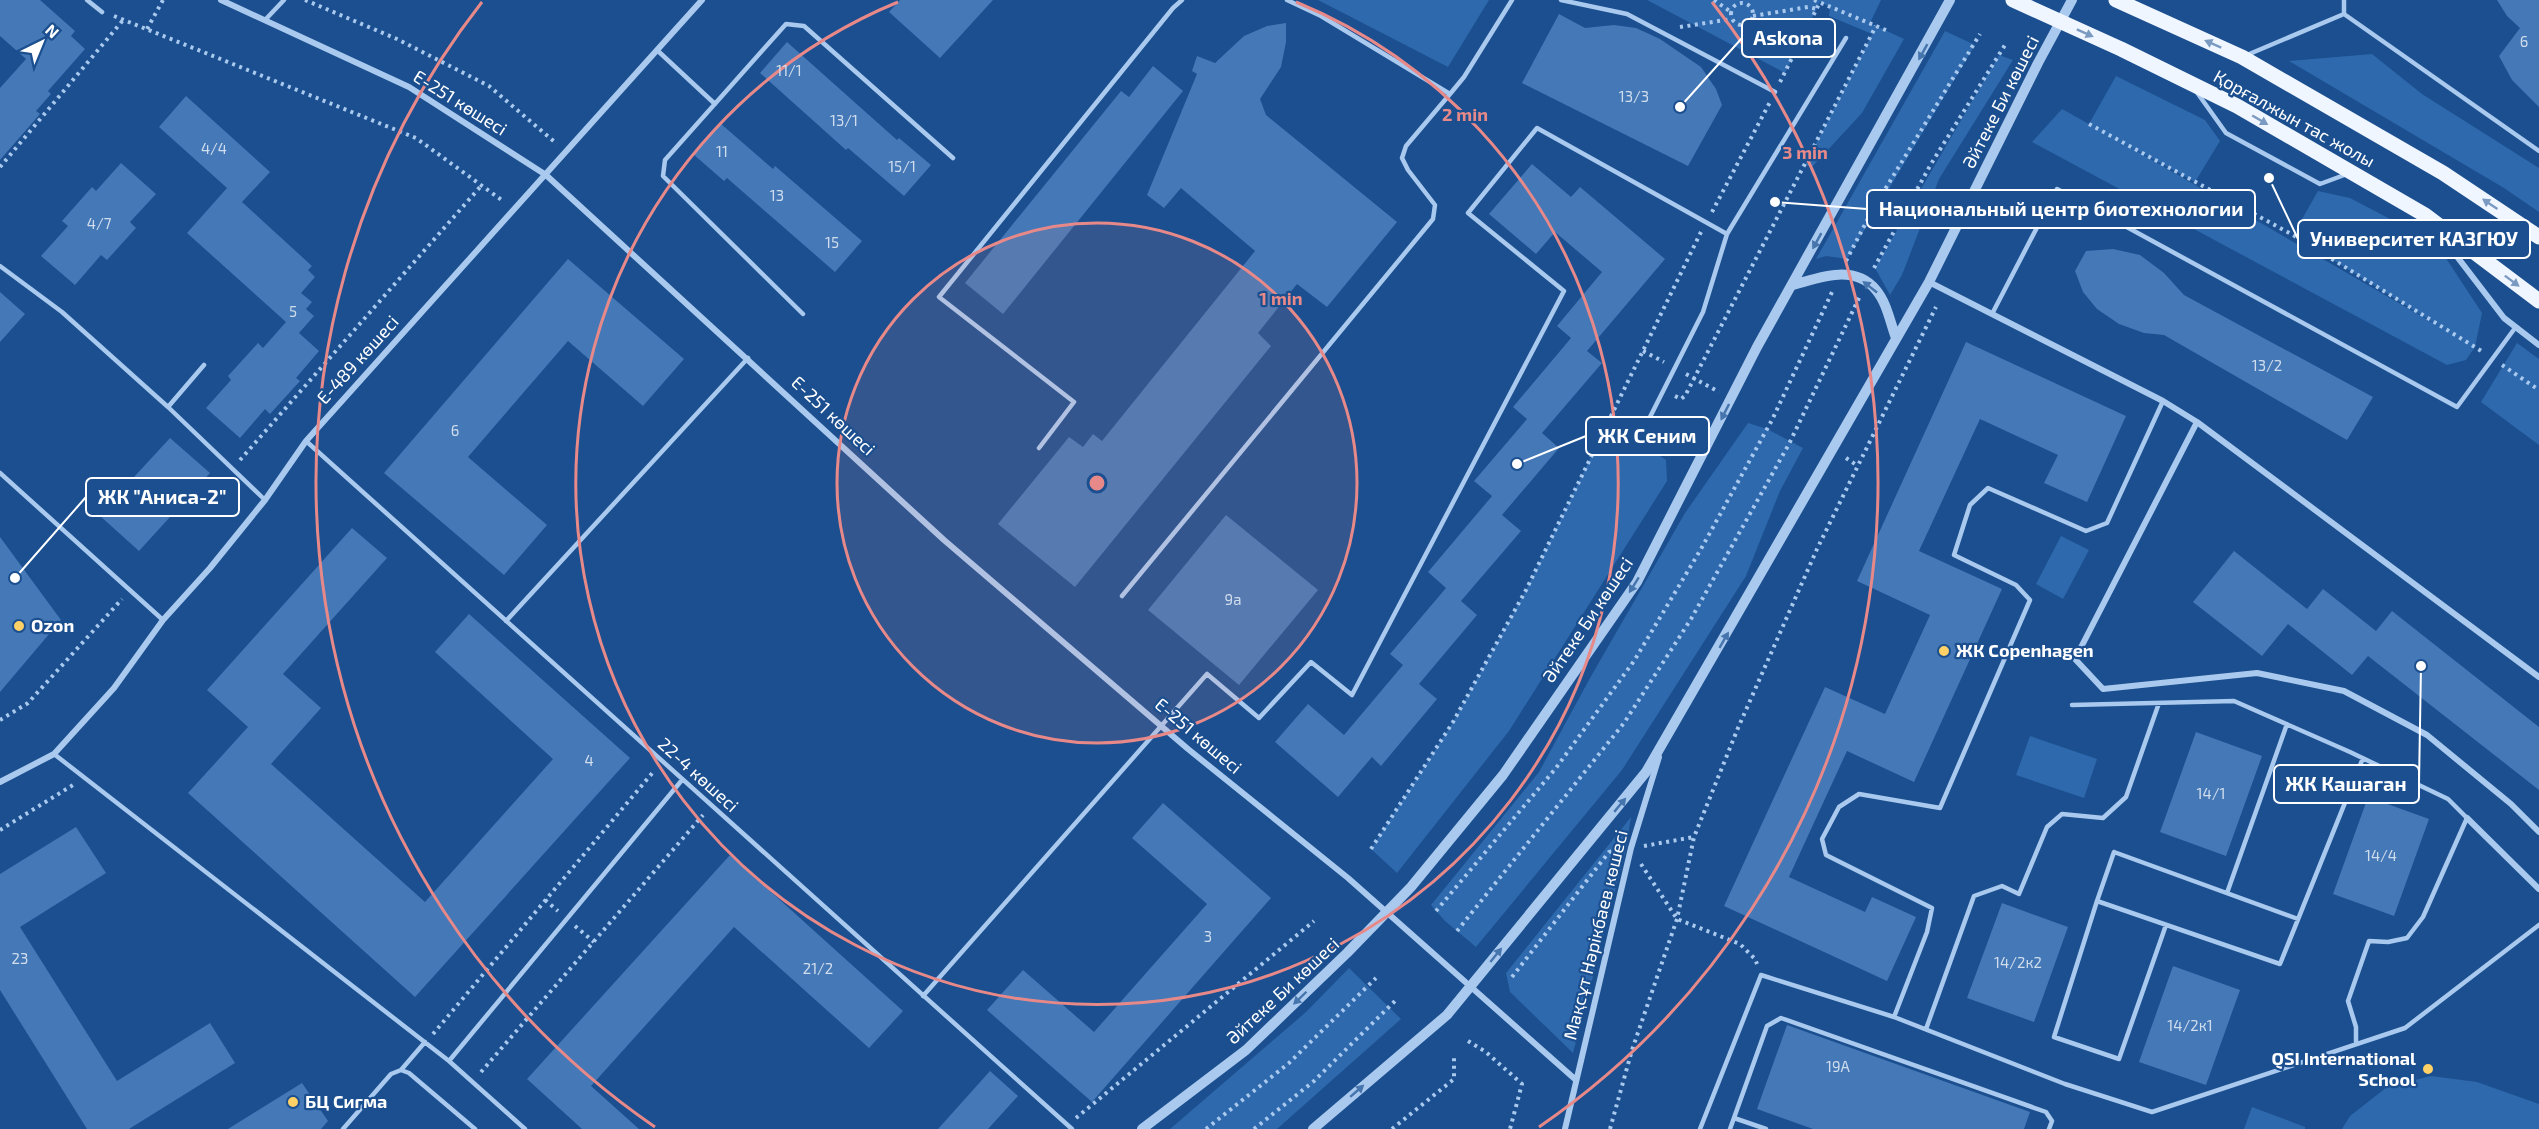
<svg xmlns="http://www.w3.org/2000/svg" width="2539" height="1129" viewBox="0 0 2539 1129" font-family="'Exo 2',sans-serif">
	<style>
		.green { fill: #2e69ad }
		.building { fill: #4478b7 }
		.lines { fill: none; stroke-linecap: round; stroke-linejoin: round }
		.path { stroke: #a9c9ee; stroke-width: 4; stroke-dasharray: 3 4.5; stroke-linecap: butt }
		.service { stroke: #a9c9ee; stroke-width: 4.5 }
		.minor { stroke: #a9c9ee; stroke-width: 6 }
		.tertiary { stroke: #a9c9ee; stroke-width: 10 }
		.primary { stroke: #f0f6ff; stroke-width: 15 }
		.oneway { fill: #7b9ac1 }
		.oneway2 { fill: #4674ac }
		.ring { fill: none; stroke: #e88989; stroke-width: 3 }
		.poi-dot { fill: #ffd166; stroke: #1b4f8f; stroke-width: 2 }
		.labels { text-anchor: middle; stroke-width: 4.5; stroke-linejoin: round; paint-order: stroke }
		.number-label { font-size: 15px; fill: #d0dded }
		.street-label { font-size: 18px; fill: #fff; stroke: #1b4f8f }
		.poi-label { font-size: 18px; font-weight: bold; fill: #fff; stroke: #1b4f8f; text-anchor: start }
		.centre { fill: #e88989; stroke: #1b4f8f; stroke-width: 3 }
		.ring-label { font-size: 18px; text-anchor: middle; font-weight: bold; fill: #e88989; stroke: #1b4f8f; stroke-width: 4.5; stroke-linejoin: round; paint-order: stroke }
		.leader { fill: none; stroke: #fff; stroke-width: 2 }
		.callout-dot { fill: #fff; stroke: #1b4f8f; stroke-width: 2 }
		.callout { fill: #1b4f8f; stroke: #fff; stroke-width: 2 }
		.callout-label { font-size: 20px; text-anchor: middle; font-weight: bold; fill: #fff }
	</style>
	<rect width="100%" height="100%" fill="#1b4f8f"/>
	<!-- green -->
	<path class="green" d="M1318,0H1489L1448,67Z
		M1647,0H1881L1870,23L1904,39L1862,113L1812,167L1805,165L1872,34L1829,16L1830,7L1820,2L1785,73Z
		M1945,31L1975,45L1847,259L1826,256L1816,259Z
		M2372,54L2422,94L2539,168V212L2504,188L2289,61Z
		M1999,55L2013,60L1939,179L1902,275L1890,295L1875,268Z
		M2116,76L2205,120L2220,141L2195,182L2121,142L2447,331L2293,235L2318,191L2350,198L2436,243L2482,313L2475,347L2466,360L2447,365L2032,142L2062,109L2089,124Z
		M2517,343L2539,359V445L2481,402Z
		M1609,420L1666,460L1667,481L1509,731L1397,873L1371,849L1453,722L1526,590Z
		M1748,423L1767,429L1803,448L1780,491L1746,576L1622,770L1476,947L1445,921L1431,905L1539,772L1590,678L1685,513Z
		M2061,536L2089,550L2063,599L2036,584Z
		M2030,736L2097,759L2084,798L2016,775Z
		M1631,817L1626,849L1573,1053L1510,992L1506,973Z
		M1349,968L1401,1019L1277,1129H1170L1306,1012Z
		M2431,1076L2477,1082L2539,1104V1129H2342L2350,1116L2387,1087Z
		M2252,1107L2305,1127V1129H2244Z"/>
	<!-- building -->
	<path class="building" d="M0,0H40L75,31L71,36L85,49L48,91L51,94L36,111L40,114L0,160V88L26,59L0,36Z
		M900,0H993L940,58L889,12Z
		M2497,0H2539V107L2512,80L2499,56L2520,28L2507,16Z
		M1559,14L1585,28L1614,25L1636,28L1660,39L1701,67L1716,89L1722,105L1688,166L1522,83Z
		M1286,23V42L1281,67L1260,99L1266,115L1397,222L1327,307L1297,284L1258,333L1271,346L1075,587L998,524L1069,437L1083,447L1093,434L1102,441L1255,251L1181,188L1164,208L1147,195L1197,74L1192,71L1197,56L1215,63L1244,36L1267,26Z
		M787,42L897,140L899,138L931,165L904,196L848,148L846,150L760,73Z
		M1153,66L1183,91L1003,314L965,283L1121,91L1129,97Z
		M186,96L270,172L242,202L312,266L308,270L315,277L301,293L312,302L306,309L314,316L299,333L319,351L296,378L300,381L270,414L265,409L240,438L206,408L231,380L228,376L258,343L263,348L286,322L187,233L227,188L159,127Z
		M720,123L773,169L775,166L862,241L835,272L727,178L724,181L693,154Z
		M121,163L156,194L130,222L136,228L107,260L101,255L75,285L41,256L68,226L62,221L92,187L96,191Z
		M1532,164L1571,197L1580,187L1665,259L1587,351L1602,363L1542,433L1559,448L1502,515L1521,531L1461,601L1477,615L1419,684L1437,699L1381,766L1372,757L1338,797L1275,742L1308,704L1344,735L1403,665L1390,654L1446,588L1428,572L1492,496L1474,481L1527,419L1513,407L1571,338L1557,326L1602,272L1555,232L1536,254L1489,214Z
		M2113,249L2140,255L2164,273L2184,295L2373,397L2347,440L2164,335L2144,333L2119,324L2097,309L2083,292L2075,271L2086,251Z
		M568,259L684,359L643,406L568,341L468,457L547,525L504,575L384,473Z
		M0,292L25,314L0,342Z
		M1966,342L2126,416L2087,502L2044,483L2058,455L1980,419L1919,551L2002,589L1914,782L1847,751L1789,877L1865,912L1872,897L1916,917L1887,981L1724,906L1825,687L1885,714L1930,615L1857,581Z
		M170,438L210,473L139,551L99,515Z
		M1226,515L1318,590L1239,685L1148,610Z
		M352,528L387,558L283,674L321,708L271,764L425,902L553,759L435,652L469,614L630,758L415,997L188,793L248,727L207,690Z
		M0,537L61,620L0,692Z
		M2234,551L2307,609L2323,589L2376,631L2392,611L2539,727V790L2368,656L2352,675L2288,624L2262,656L2193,602Z
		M2196,732L2262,756L2226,856L2160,832Z
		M2368,797L2429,819L2394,916L2333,894Z
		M1163,803L1271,898L1092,1102L987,1010L1023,970L1094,1032L1207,904L1132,838Z
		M76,827L106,873L20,927L117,1081L210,1023L235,1063L129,1129H87L0,990V874Z
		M730,855L903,1011L869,1048L734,927L591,1086L639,1129H582L527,1079Z
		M2002,903L2068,927L2034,1022L1967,998Z
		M2173,966L2240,990L2206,1085L2139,1062Z
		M1787,1025L2030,1112L2024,1129H1813L1757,1109Z
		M990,1071L1018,1096L988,1129H938Z
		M302,1083L328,1121L321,1129H228Z"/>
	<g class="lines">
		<!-- path -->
		<path class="path" d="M305,0L397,39L489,86L557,144
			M1714,0L1731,12
			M1814,0L1888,31
			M1731 14a11 11 0 1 1 22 0a11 11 0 1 1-22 0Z
			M114,16L416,138L503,201
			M1753,16L1808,7L1817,9
			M1751,21L1800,42
			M1680,27L1732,19
			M147,29L163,0
			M1780,82L1820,2
			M2089,124L2293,235L2483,352
			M0,167L124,19
			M1712,212L1770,102
			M1846,261L1873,209L1980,34
			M1874,268L1931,164L2005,45
			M1643,351L1664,362
			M2502,365L2539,390
			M1686,374L1719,392
			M1675,396L1681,399L1685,396L1876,26
			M1846,458L1858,466
			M240,460L481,186
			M0,720L28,703L122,599
			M0,830L73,785
			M1644,846L1694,837
			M1371,849L1453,722L1526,590L1701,232
			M1641,864L1677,919L1740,944L1755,959L1757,964
			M545,900L558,911
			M1436,911L1556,768L1634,661L1701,549L1772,420L1833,290
			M575,926L594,942
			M1457,931L1624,723L1691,619L1789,444L1860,296
			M1512,977L1609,852L1619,850
			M433,1034L654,771
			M1468,1041L1486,1052L1522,1084L1510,1129
			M481,1072L703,815
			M1076,1118L1314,921
			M1206,1129L1289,1063L1376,978
			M1254,1129L1314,1081L1397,999
			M1392,1129L1454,1079V1058
			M1610,1129L1632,1050L1677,919L1694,837L1738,728L1817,549L1936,307"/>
		<!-- service -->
		<path class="service" d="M87,0L102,12
			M1287,0L1321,16L1450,94L1464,77L1512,0
			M1561,0L1627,14L1775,92
			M2344,14L2539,151
			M2344,14V0
			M266,19L284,0
			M658,51L715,104
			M2247,55L2344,14
			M2196,91L2226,133L2320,184L2347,174
			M1727,234L1846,38
			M0,266L62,312L168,407L265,500
			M803,314L663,176L665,160L786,24L804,26L953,158
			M1992,314L2057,189L2457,407L2515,328
			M168,407L204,365
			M306,441L1072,1129
			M1039,448L1074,402L939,297L1173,8L1182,0
			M0,473L163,620
			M1122,596L1433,219L1435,205L1408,170L1402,158L1406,146L1450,94
			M506,621L748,358
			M2072,705L2234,701L2350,752L2448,799L2467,818L2423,917L2407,938L2388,942L2369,941L2348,1001L2356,1027V1044
			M54,754L449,1061L525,1129
			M2227,893L2287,724
			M2097,901L2114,852L2298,919
			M2166,925L2119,1059L2054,1037L2097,901L2280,964L2363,758
			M923,996L1207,674L1259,718L1311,662L1352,695L1564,291L1468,213L1537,128L1727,234L1703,312L1650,417L1704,447
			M1894,1017L1927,932L1932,908L1826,855L1822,839L1839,807L1859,794L1940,808L2030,600L2016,585L1954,555L1970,505L1988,488L2086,531L2107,523L2163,401
			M1926,1029L1974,896L2002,886L2019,894L2047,827L2062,814L2103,818L2126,797L2159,703
			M449,1061L682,780
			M401,1070L425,1042
			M1734,1118L1766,1129
			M343,1129L391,1074L401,1070L409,1073L475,1129
			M1700,1129L1761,975L1894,1017L2065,1084L2152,1112L2405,1028L2539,925
			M1730,1129L1767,1026L1781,1018L2046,1112L2052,1121L2049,1129"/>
		<!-- minor -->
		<path class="minor" d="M221,0L409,87L546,175L944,540L1188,749L1348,878L1576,1080
			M2439,233L2504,318L2539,345
			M1929,282L2163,401L2197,422L2539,677
			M2197,422L2075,659L2103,689L2257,673L2344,691L2427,735L2511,804L2539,832
			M0,782L54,754L114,688L163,620L210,568L265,500L306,441L702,0
			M2467,818L2539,889
			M1565,1129L1631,848L1659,757"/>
		<!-- tertiary -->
		<path class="tertiary" d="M1793,285C1819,277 1855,264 1876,290C1887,303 1890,322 1896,338
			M1142,1129L1246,1050L1347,953L1411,887L1503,775L1637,582L1757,347L1950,0
			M1313,1129L1447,1015L1646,772L1929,282L2038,63L2072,0"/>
		<!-- primary -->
		<path class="primary" d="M2013,0L2121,49L2237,106L2425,215L2539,301
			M2116,0L2242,57L2443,173L2539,237"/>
	</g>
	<!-- one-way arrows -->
	<defs><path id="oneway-solid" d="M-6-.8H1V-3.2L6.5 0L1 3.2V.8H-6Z" transform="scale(1.5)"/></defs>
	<g class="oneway">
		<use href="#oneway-solid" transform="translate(2085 33) rotate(24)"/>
		<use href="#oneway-solid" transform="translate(2213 44) rotate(-156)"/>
		<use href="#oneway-solid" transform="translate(2260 120) rotate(30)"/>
		<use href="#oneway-solid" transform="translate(2490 204) rotate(-146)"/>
		<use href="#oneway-solid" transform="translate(2512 281) rotate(37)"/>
	</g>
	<g class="oneway2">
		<use href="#oneway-solid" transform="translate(1923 52) rotate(119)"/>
		<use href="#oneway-solid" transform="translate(1817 241) rotate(119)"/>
		<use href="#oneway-solid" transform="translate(1870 287) rotate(-142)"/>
		<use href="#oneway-solid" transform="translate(1725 412) rotate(117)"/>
		<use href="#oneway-solid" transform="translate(1634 585) rotate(122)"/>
		<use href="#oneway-solid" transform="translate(1724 640) rotate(-60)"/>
		<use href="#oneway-solid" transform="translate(1620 805) rotate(-50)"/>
		<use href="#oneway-solid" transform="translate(1496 955) rotate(-51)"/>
		<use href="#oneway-solid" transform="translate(1300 998) rotate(136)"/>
		<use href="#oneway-solid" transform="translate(1357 1091) rotate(-41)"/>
	</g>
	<!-- distance rings -->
	<circle cx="1097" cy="483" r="260" fill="#e88989" fill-opacity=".12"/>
	<g class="ring">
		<circle cx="1097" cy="483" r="260"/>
		<path d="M1296 2A521 521 0 1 1 898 2"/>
		<path d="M655 1127A781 781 0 0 1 482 2M1712 2A781 781 0 0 1 1539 1127"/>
	</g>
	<!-- markers -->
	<g class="poi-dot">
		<circle cx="19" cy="626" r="6"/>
		<circle cx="1944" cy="651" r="6"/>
		<circle cx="2428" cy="1069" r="6"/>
		<circle cx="293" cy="1102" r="6"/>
	</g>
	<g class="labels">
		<!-- number labels -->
		<g class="number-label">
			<text x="2524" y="47">6</text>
			<text x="789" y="76">11/1</text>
			<text x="1634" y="102">13/3</text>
			<text x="844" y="126">13/1</text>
			<text x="214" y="154">4/4</text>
			<text x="722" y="157">11</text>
			<text x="902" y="172">15/1</text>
			<text x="777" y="201">13</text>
			<text x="99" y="229">4/7</text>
			<text x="832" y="248">15</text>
			<text x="293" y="317">5</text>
			<text x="2267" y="371">13/2</text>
			<text x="455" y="436">6</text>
			<text x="1233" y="605">9а</text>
			<text x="589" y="766">4</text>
			<text x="2211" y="799">14/1</text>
			<text x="2381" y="861">14/4</text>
			<text x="1208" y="942">3</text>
			<text x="20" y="964">23</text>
			<text x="2018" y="968">14/2к2</text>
			<text x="818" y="974">21/2</text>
			<text x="2190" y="1031">14/2к1</text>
			<text x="1838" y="1072">19А</text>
		</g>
		<!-- street labels -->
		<g class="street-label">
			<text transform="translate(2001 102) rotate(-63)" y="6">Әйтеке Би көшесі</text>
			<text transform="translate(460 103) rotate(32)" y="6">Е-251 көшесі</text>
			<text transform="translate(2294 119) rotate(29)" y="6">Қорғалжын тас жолы</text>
			<text transform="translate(358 360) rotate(-48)" y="6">Е-489 көшесі</text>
			<text transform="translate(833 416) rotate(43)" y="6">Е-251 көшесі</text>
			<text transform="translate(1588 620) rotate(-56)" y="6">Әйтеке Би көшесі</text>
			<text transform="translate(1198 736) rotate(40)" y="6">Е-251 көшесі</text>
			<text transform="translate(698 775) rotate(42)" y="6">22-4 көшесі</text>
			<text transform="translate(1596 935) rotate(-76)" y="6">Мақсұт Нәрікбаев көшесі</text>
			<text transform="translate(1283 991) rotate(-43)" y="6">Әйтеке Би көшесі</text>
		</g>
		<!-- poi labels -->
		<g class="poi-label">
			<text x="31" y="632">Ozon</text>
			<text x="1956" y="657">ЖК Copenhagen</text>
			<text x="2416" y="1065" text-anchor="end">QSI International<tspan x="2416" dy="21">School</tspan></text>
			<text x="305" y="1108">БЦ Сигма</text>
		</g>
	</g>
	<circle cx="1097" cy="483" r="9" class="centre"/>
	<g class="ring-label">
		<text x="1465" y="121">2 min</text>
		<text x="1805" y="159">3 min</text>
		<text x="1281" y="305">1 min</text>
	</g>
	<!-- callouts -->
	<path class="leader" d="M1680 107L1742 38M1775 202L1867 209M2269 178L2298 239M1517 464L1586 436M15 578L86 497M2421 666L2419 784"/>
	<g class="callout-dot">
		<circle cx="1680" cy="107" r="6"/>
		<circle cx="1775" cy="202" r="6"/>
		<circle cx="2269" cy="178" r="6"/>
		<circle cx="1517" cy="464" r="6"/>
		<circle cx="15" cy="578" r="6"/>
		<circle cx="2421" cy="666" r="6"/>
	</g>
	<g class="callout">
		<rect x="1742" y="19" width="93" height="38" rx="6"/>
		<rect x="1867" y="190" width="388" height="38" rx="6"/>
		<rect x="2298" y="220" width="232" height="38" rx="6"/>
		<rect x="1586" y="417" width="123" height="38" rx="6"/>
		<rect x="86" y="478" width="153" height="38" rx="6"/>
		<rect x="2274" y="765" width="145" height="38" rx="6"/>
	</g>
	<g class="callout-label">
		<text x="1788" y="45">Askona</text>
		<text x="2061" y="216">Национальный центр биотехнологии</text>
		<text x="2414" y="246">Университет КАЗГЮУ</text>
		<text x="1647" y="443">ЖК Сеним</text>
		<text x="162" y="504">ЖК "Аниса-2"</text>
		<text x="2346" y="791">ЖК Кашаган</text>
	</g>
	<!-- north arrow -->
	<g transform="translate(42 42) rotate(43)" stroke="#1b4f8f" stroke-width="4.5" paint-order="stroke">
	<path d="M0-4.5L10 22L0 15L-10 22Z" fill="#ffffff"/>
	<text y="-9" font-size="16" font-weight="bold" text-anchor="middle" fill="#ffffff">N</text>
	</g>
</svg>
